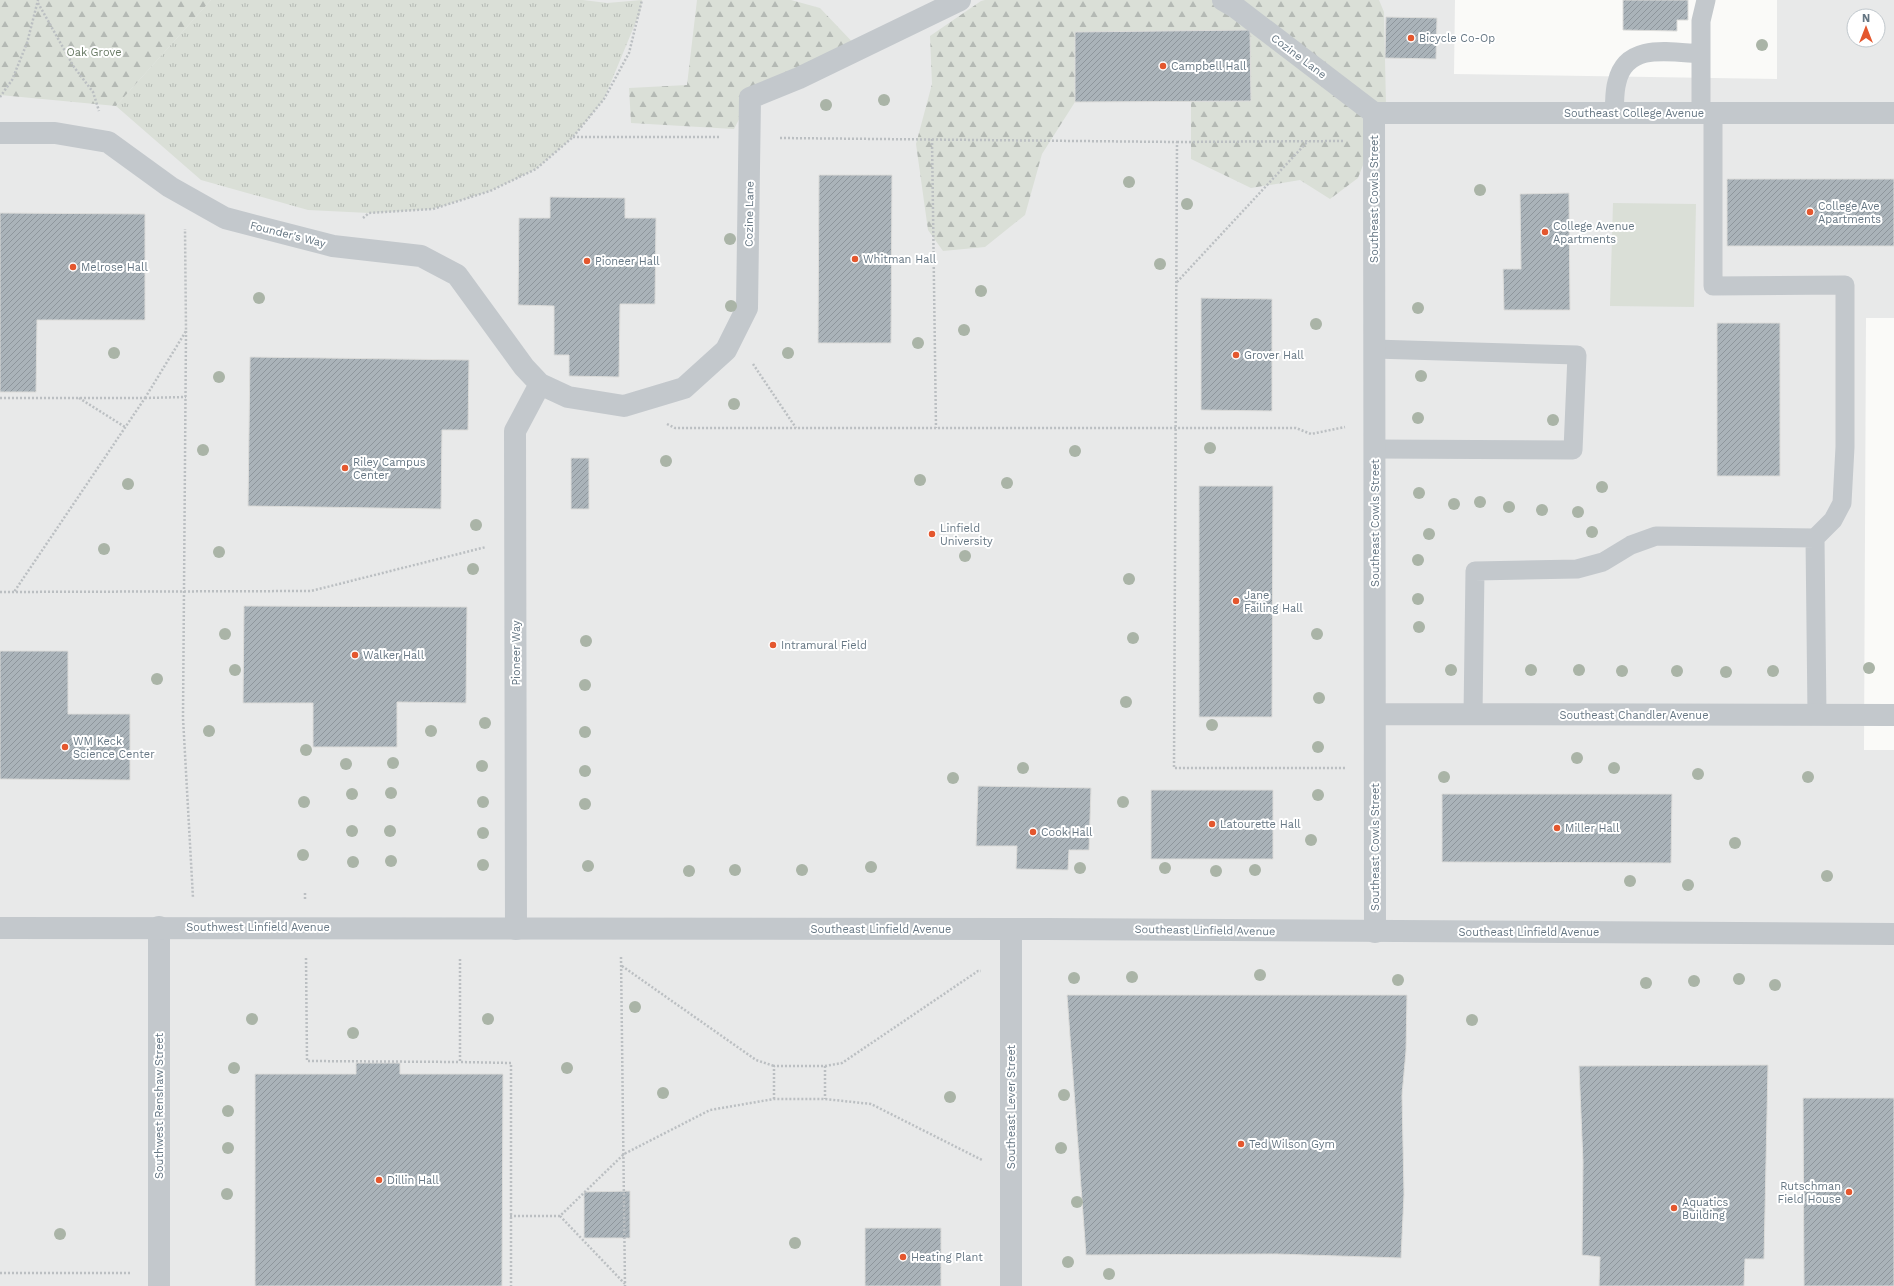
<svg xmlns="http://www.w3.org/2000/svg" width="1894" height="1286" viewBox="0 0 1894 1286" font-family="'Work Sans',sans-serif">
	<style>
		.built { fill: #e8e9e9; fill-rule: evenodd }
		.grass { fill: url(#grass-tufts) }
		.forest { fill: url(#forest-firs) }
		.pitch { fill: #dadfd7 }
		.building { fill: url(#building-hatch); stroke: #dcdcda }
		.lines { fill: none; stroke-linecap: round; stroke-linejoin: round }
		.path { stroke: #bbbfc2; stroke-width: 2.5; stroke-dasharray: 2 2; stroke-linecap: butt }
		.service { stroke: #c3c8cc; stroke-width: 19 }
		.minor { stroke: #c3c8cc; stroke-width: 22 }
		.tertiary { stroke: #c3c8cc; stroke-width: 22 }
		.tree { fill: #aab4a7 }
		.poi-dot { fill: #e4572e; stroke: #fff; stroke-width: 1.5 }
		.labels { text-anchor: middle; stroke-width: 4; stroke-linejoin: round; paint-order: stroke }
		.poi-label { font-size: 11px; fill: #657683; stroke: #fff; text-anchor: start }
		.park-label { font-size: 11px; fill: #687a64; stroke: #fff }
		.street-label { font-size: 11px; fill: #657683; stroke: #fff }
	</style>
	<defs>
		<pattern id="grass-tufts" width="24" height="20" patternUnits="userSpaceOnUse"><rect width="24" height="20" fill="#dadfd7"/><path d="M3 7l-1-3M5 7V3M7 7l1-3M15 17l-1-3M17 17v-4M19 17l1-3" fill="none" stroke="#b4b9b4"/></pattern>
		<pattern id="forest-firs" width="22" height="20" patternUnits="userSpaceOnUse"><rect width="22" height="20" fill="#dadfd7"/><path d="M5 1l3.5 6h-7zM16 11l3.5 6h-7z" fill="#b4b9b4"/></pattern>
		<pattern id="building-hatch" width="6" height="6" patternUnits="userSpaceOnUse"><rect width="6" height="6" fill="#aab3b9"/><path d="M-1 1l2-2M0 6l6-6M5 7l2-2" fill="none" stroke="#8e969c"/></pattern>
	</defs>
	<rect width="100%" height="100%" fill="#fafaf8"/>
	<!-- built -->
	<path class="built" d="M0,0H1455L1454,74L1777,79V0H1894V318H1866L1864,750H1894V1286H0ZM1854,16H1878V40H1854Z"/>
	<!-- grass -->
	<path class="grass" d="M211,0H583L607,3L642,0L640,12L604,99L573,137L536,169L490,191L433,209L369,213L308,210L201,180L116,106Z"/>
	<!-- forest -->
	<path class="forest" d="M0,0H211L116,106L0,95Z
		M697,0H791L820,8L859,49L750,98L734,129L631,123L629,88L687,85Z
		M985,0H1379L1384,12L1386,106L1358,178L1330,199L1300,180L1251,188L1191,159V102L1251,101L1250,30L1075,32V102L1042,154L1025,215L985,247L943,251L928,230L916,144L932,84L930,36L981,1Z"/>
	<!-- pitch -->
	<path class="pitch" d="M1613,203L1696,204L1694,307L1610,306Z"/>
	<!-- building -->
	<path class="building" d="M1623,0H1688V20H1677V31L1623,30Z
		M1386,17L1437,18L1436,59L1385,58Z
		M1250,30L1251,101L1075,102V32Z
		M819,175H892L891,343H818Z
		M1727,179H1894V246H1727Z
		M1569,193L1570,310H1504L1503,269H1521L1520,194Z
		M550,197L625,198V218H656L655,304H620L619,377L569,376V355H554V306L518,305L519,218H550Z
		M0,213L145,214V320H37L36,392H0Z
		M1201,298L1272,299V411L1201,410Z
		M1717,323H1780V476H1717Z
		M250,357L469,360L468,430H442L441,509L248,506Z
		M571,458H589V509H571Z
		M1199,486H1273L1272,717H1199Z
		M244,606L467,607L466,703L397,702V747H313V703H243Z
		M0,651H68V714H130V780L0,779Z
		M978,786L1091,788L1089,850H1069L1068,870L1016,869L1017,846H976Z
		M1151,790H1273V859H1151Z
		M1442,794H1672L1671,863L1442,862Z
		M1067,995H1407L1406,1051L1402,1095L1404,1194L1401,1258L1277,1254L1086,1255Z
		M356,1063H400V1074H503L502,1286H255V1074H356Z
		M1768,1065L1764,1259H1745L1744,1286H1599L1600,1257L1582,1255L1583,1162L1579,1066Z
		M1803,1098H1894V1286H1804Z
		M630,1191V1238H584V1192Z
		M865,1228H941V1286H865Z"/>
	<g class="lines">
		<!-- path -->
		<path class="path" d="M38,3L74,67L93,92L99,111
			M0,97L12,80L27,43L38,0
			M573,137H719
			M780,138L1177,142L1174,768H1345
			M932,139L936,428
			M1177,142L1345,141
			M363,218L369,213L433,209L490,191L536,169L573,137L604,99L629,53L642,0
			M1177,282L1308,141
			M186,331L183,718L193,898
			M753,364L796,428
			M0,398H145L14,592
			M79,398L125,427
			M145,398L186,331L185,229
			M145,398L186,397
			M667,424L675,428H1296L1311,434L1345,427
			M0,592L311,591L486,547
			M305,893V899
			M621,957L625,1286
			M306,958L307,1061L460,1062
			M460,959V1062L511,1063V1286
			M622,966L756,1060L774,1066
			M825,1066L842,1063L978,971H981
			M774,1099V1066H825V1099
			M510,1216H560L624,1154L710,1110L774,1099H825L871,1104L982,1160
			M560,1216L625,1284
			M0,1273H130"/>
		<!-- service -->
		<path class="service" d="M1614,113C1615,103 1614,92 1617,82C1626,42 1670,52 1701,54
			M1701,113V21L1706,0
			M1713,113V286L1845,285V447L1842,503L1833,520L1815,538
			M1374,349L1577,355L1573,450L1375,449
			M1473,715L1475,571L1577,569L1603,562L1631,545L1656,536L1815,538L1817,715"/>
		<!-- minor -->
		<path class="minor" d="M1223,0L1235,7L1374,113
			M1374,113L1375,932
			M1374,113H1894
			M0,133H55L108,142L170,187L225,218L333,246L421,256L457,275L524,367L540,384L568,397L624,406L684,388L726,350L747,308L750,98L799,78L960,0
			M1375,714L1894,715
			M516,929L515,431L540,384
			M1011,929V1286
			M159,1286V927"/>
		<!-- tertiary -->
		<path class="tertiary" d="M0,928L1048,929L1894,934"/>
	</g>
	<!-- trees -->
	<g class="tree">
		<circle cx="1762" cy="45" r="6"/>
		<circle cx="884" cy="100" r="6"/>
		<circle cx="826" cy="105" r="6"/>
		<circle cx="1129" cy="182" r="6"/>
		<circle cx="1480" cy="190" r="6"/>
		<circle cx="1187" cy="204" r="6"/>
		<circle cx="730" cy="239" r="6"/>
		<circle cx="1160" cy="264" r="6"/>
		<circle cx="981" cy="291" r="6"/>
		<circle cx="259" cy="298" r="6"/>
		<circle cx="731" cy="306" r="6"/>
		<circle cx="1418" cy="308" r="6"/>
		<circle cx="1316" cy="324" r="6"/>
		<circle cx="964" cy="330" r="6"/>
		<circle cx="918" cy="343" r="6"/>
		<circle cx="114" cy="353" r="6"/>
		<circle cx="788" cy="353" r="6"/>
		<circle cx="1421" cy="376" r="6"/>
		<circle cx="219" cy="377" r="6"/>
		<circle cx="734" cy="404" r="6"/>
		<circle cx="1418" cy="418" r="6"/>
		<circle cx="1553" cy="420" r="6"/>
		<circle cx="1210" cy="448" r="6"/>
		<circle cx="203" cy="450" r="6"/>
		<circle cx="1075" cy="451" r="6"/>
		<circle cx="666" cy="461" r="6"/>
		<circle cx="920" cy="480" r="6"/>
		<circle cx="1007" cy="483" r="6"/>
		<circle cx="128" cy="484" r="6"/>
		<circle cx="1602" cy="487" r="6"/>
		<circle cx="1419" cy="493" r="6"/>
		<circle cx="1480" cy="502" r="6"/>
		<circle cx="1454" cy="504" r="6"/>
		<circle cx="1509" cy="507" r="6"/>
		<circle cx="1542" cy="510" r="6"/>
		<circle cx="1578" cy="512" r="6"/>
		<circle cx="476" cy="525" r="6"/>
		<circle cx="1592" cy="532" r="6"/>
		<circle cx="1429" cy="534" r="6"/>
		<circle cx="104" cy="549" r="6"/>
		<circle cx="219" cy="552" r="6"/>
		<circle cx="965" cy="556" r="6"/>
		<circle cx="1418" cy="560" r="6"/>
		<circle cx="473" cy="569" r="6"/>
		<circle cx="1129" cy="579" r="6"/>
		<circle cx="1418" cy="599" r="6"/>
		<circle cx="1419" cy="627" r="6"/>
		<circle cx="225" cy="634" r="6"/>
		<circle cx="1317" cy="634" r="6"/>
		<circle cx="1133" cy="638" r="6"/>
		<circle cx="586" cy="641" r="6"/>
		<circle cx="1869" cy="668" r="6"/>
		<circle cx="235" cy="670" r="6"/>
		<circle cx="1451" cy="670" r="6"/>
		<circle cx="1531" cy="670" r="6"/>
		<circle cx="1579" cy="670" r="6"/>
		<circle cx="1622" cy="671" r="6"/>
		<circle cx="1677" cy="671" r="6"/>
		<circle cx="1773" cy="671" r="6"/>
		<circle cx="1726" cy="672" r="6"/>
		<circle cx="157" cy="679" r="6"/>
		<circle cx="585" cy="685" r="6"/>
		<circle cx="1319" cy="698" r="6"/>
		<circle cx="1126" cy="702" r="6"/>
		<circle cx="485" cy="723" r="6"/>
		<circle cx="1212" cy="725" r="6"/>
		<circle cx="209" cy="731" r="6"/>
		<circle cx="431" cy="731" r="6"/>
		<circle cx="585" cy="732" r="6"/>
		<circle cx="1318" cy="747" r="6"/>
		<circle cx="306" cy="750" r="6"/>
		<circle cx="1577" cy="758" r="6"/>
		<circle cx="393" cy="763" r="6"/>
		<circle cx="346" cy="764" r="6"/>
		<circle cx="482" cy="766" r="6"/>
		<circle cx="1023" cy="768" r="6"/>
		<circle cx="1614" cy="768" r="6"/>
		<circle cx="585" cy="771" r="6"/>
		<circle cx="1698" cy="774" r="6"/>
		<circle cx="1444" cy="777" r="6"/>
		<circle cx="1808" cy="777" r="6"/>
		<circle cx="953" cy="778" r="6"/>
		<circle cx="391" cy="793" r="6"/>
		<circle cx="352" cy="794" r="6"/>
		<circle cx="1318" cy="795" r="6"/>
		<circle cx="304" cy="802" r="6"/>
		<circle cx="483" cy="802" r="6"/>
		<circle cx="1123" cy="802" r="6"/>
		<circle cx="585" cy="804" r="6"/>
		<circle cx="352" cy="831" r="6"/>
		<circle cx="390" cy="831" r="6"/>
		<circle cx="483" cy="833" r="6"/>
		<circle cx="1311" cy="840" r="6"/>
		<circle cx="1735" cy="843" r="6"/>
		<circle cx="303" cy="855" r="6"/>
		<circle cx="391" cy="861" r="6"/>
		<circle cx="353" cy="862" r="6"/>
		<circle cx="483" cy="865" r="6"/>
		<circle cx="588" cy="866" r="6"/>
		<circle cx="871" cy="867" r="6"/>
		<circle cx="1080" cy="868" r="6"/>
		<circle cx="1165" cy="868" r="6"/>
		<circle cx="735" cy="870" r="6"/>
		<circle cx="802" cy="870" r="6"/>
		<circle cx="1255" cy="870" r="6"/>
		<circle cx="689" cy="871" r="6"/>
		<circle cx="1216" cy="871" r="6"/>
		<circle cx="1827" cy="876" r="6"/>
		<circle cx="1630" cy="881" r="6"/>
		<circle cx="1688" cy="885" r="6"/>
		<circle cx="1260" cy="975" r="6"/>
		<circle cx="1132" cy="977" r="6"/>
		<circle cx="1074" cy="978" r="6"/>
		<circle cx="1739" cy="979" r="6"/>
		<circle cx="1398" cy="980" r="6"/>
		<circle cx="1694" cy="981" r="6"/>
		<circle cx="1646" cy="983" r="6"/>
		<circle cx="1775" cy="985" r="6"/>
		<circle cx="635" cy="1007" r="6"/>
		<circle cx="252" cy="1019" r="6"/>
		<circle cx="488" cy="1019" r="6"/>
		<circle cx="1472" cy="1020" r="6"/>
		<circle cx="353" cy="1033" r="6"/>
		<circle cx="234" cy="1068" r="6"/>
		<circle cx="567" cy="1068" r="6"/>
		<circle cx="663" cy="1093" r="6"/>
		<circle cx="1064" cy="1095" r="6"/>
		<circle cx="950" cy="1097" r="6"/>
		<circle cx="228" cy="1111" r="6"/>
		<circle cx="228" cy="1148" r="6"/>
		<circle cx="1061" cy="1148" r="6"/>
		<circle cx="227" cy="1194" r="6"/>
		<circle cx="1077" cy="1202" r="6"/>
		<circle cx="60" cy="1234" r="6"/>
		<circle cx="795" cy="1243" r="6"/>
		<circle cx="1068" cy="1262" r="6"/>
		<circle cx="1109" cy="1274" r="6"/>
	</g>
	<!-- markers -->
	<g class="poi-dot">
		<circle cx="1411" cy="38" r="4"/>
		<circle cx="1163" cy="66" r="4"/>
		<circle cx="1810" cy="212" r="4"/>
		<circle cx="1545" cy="232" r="4"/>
		<circle cx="855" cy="259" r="4"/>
		<circle cx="587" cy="261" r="4"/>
		<circle cx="73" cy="267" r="4"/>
		<circle cx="1236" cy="355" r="4"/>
		<circle cx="345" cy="468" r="4"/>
		<circle cx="932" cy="534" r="4"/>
		<circle cx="1236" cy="601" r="4"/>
		<circle cx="773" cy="645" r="4"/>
		<circle cx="355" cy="655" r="4"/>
		<circle cx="65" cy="747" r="4"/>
		<circle cx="1212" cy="824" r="4"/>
		<circle cx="1557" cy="828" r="4"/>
		<circle cx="1033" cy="832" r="4"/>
		<circle cx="1241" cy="1144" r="4"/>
		<circle cx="379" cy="1180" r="4"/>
		<circle cx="1849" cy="1192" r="4"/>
		<circle cx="1674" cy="1208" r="4"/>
		<circle cx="903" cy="1257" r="4"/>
	</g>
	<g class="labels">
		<!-- poi labels -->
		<g class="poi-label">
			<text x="1419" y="42">Bicycle Co-Op</text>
			<text x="1171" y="70">Campbell Hall</text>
			<text x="1818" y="210">College Ave<tspan x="1818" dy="13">Apartments</tspan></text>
			<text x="1553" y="230">College Avenue<tspan x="1553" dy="13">Apartments</tspan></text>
			<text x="863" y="263">Whitman Hall</text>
			<text x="595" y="265">Pioneer Hall</text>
			<text x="81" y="271">Melrose Hall</text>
			<text x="1244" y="359">Grover Hall</text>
			<text x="353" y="466">Riley Campus<tspan x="353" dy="13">Center</tspan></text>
			<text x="940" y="532">Linfield<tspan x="940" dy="13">University</tspan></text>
			<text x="1244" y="599">Jane<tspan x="1244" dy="13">Failing Hall</tspan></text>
			<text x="781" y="649">Intramural Field</text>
			<text x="363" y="659">Walker Hall</text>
			<text x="73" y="745">WM Keck<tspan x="73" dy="13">Science Center</tspan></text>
			<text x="1220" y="828">Latourette Hall</text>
			<text x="1565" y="832">Miller Hall</text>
			<text x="1041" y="836">Cook Hall</text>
			<text x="1249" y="1148">Ted Wilson Gym</text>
			<text x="387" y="1184">Dillin Hall</text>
			<text x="1841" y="1190" text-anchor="end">Rutschman<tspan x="1841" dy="13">Field House</tspan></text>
			<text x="1682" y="1206">Aquatics<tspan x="1682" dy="13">Building</tspan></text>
			<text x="911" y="1261">Heating Plant</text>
		</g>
		<!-- park labels -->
		<g class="park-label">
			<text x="94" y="56">Oak Grove</text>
		</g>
		<!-- street labels -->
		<g class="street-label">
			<text transform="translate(1299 56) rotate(37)" y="4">Cozine Lane</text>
			<text x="1634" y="117">Southeast College Avenue</text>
			<text transform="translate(1374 199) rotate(-90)" y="4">Southeast Cowls Street</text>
			<text transform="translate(749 214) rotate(-89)" y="4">Cozine Lane</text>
			<text transform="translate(288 234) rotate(14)" y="4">Founder's Way</text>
			<text transform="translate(1375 523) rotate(-90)" y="4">Southeast Cowls Street</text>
			<text transform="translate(516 653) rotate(-90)" y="4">Pioneer Way</text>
			<text x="1634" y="719">Southeast Chandler Avenue</text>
			<text transform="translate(1375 847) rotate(-90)" y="4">Southeast Cowls Street</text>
			<text x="258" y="931">Southwest Linfield Avenue</text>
			<text x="881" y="933">Southeast Linfield Avenue</text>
			<text transform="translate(1205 930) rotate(1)" y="4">Southeast Linfield Avenue</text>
			<text x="1529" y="936">Southeast Linfield Avenue</text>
			<text transform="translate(159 1106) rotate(-90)" y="4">Southwest Renshaw Street</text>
			<text transform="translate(1011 1107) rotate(-90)" y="4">Southeast Lever Street</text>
		</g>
	</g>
	<!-- north arrow -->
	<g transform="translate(1866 28)"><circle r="19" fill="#ffffff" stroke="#c1c8cd"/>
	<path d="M0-3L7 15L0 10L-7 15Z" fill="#e4572e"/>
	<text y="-6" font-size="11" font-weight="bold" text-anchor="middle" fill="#657683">N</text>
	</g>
</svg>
